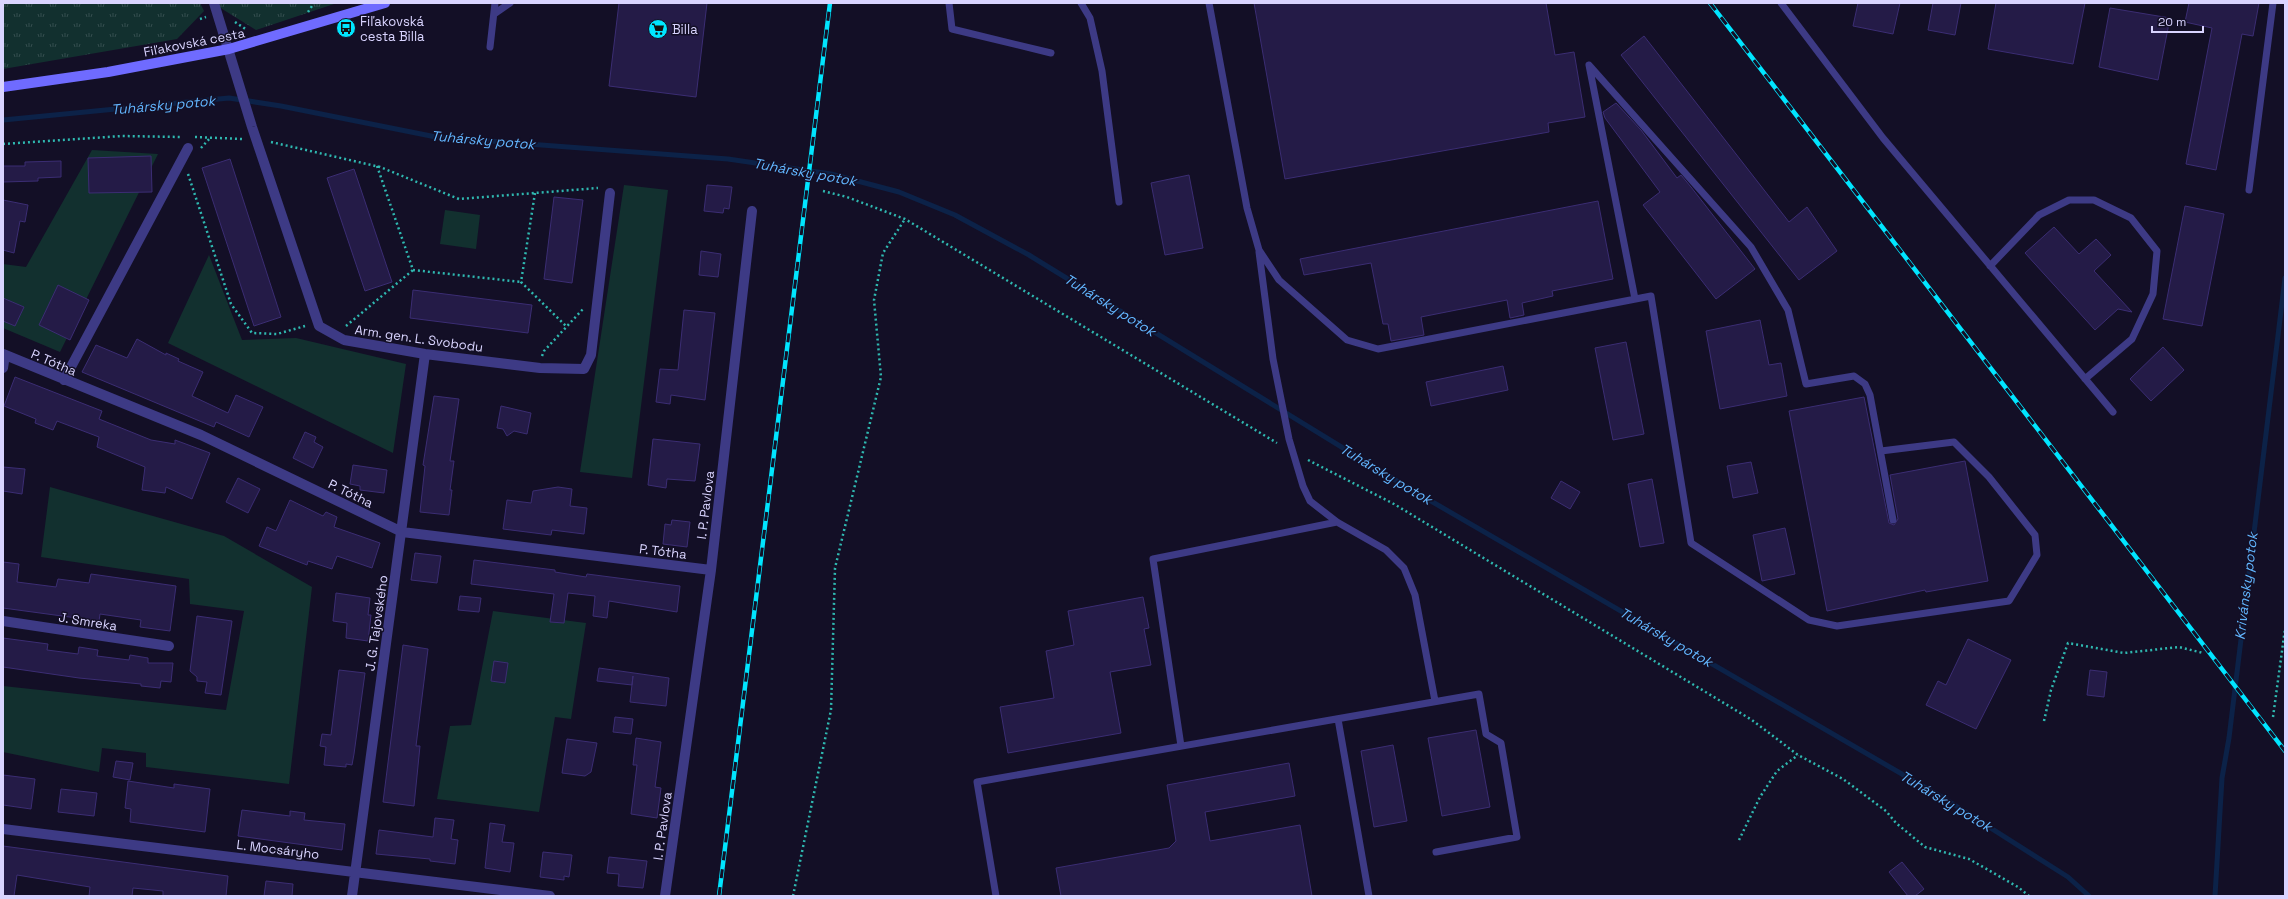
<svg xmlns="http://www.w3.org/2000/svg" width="2288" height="899" viewBox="0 0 2288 899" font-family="'Space Grotesk',sans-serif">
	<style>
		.grass { fill: url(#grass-tufts) }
		.garden { fill: #12302f }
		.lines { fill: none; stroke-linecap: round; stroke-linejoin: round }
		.stream { stroke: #0c2248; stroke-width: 5 }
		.building { fill: #241b47; stroke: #3b2d73 }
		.path { stroke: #2fb8b0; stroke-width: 2.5; stroke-dasharray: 2 3; stroke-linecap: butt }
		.lane { stroke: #3d3a85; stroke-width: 7 }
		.street { stroke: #3d3a85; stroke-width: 10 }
		.secondary { stroke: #6f6bff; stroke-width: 10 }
		.rail-casing { stroke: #00e5ff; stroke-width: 4.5 }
		.rail { stroke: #130f26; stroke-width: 3; stroke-dasharray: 9; stroke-linecap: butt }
		.labels { text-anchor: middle; stroke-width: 3; stroke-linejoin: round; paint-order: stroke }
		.poi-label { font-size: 13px; fill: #d9d4ff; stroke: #130f26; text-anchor: start }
		.street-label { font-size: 13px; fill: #d9d4ff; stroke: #130f26 }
		.water-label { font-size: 14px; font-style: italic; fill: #62b6ff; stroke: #130f26 }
	</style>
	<defs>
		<pattern id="grass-tufts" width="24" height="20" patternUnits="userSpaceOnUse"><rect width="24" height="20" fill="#12302f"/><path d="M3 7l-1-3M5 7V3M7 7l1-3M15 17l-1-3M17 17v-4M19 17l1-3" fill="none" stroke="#344d4e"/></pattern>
	</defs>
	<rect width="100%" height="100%" fill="#130f26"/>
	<!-- grass -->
	<path class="grass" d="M3,3H200L204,11L177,39L3,69Z
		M218,3H337L256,30L219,7Z"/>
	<!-- garden -->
	<path class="garden" d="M92,150L158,154L60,352L3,328V264L26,267Z
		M624,185L668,190L632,478L580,472Z
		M445,210L480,215L476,249L440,244Z
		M209,255L242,340L296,338L406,364L393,453L168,343Z
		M50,487L224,536L312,587L289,784L146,767V753L102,748L99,772L3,752V686L226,710L244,611L190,604L189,579L41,557Z
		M493,611L586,623L571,719L555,717L539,812L437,799L450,726L471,725Z"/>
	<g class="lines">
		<!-- stream -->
		<path class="stream" d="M3,120L229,98L281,106L436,137L728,159L831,174L899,192L955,215L1029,255L1405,486L1945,799L2068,877L2089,896
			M2215,896L2222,778L2229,738L2285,278"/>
	</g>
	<!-- building -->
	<path class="building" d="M619,3H707L696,97L609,86Z
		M1254,3H1546L1555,55L1574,52L1585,117L1548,123L1549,132L1285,179Z
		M1858,3H1900L1893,34L1853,26Z
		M1933,3H1961L1955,35L1928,30Z
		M1996,3H2085L2073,64L1988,49Z
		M2189,3H2259L2253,36L2242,34L2216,170L2186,164L2212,28L2185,22Z
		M2110,8L2170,18L2158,80L2099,67Z
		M1644,36L1789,222L1807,207L1837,251L1799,280L1621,55Z
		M1616,103L1641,130L1677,178L1681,175L1691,187L1755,269L1716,299L1643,205L1660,192L1605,118L1603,112Z
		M151,156L152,192L89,193L88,158Z
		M230,159L281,317L254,326L202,168Z
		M61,161V177L38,178V181L3,182V166H25V162Z
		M354,169L392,282L365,291L327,178Z
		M1189,175L1203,248L1165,255L1151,183Z
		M707,185L732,187L729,209L724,208L723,213L704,211Z
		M554,197L583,200L572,283L544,279Z
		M3,200L28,205L25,222L20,221L14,253L3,250Z
		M1598,201L1613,279L1552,291L1553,296L1522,303L1524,315L1510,318L1507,300L1421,317L1424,335L1391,341L1388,324H1383L1371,263L1304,275L1300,259Z
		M2185,206L2224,214L2202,326L2163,319Z
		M2054,227L2079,254L2096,239L2111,255L2094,271L2132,312L2118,309L2095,330L2025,253Z
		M701,251L721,254L718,277L699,275Z
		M58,285L89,300L70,340L39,325Z
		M413,290L532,305L528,333L410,318Z
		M3,298L24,307L15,326L3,321Z
		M684,310L715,313L705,400L671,395L670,404L656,402L660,369L678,370Z
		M1760,320L1769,365L1781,363L1787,396L1720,409L1706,331Z
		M137,339L166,355V353L179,359L178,361L203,372L192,396L228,413L236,395L263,407L249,437L216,422L214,427L82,372L96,345L127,358Z
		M1626,342L1644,434L1613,440L1595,348Z
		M2163,347L2184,370L2151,401L2130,379Z
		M1503,366L1508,390L1431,406L1426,382Z
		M15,377L102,411L99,419L151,440L175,444V440L210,453L192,499L166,487L165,493L142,490L145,467L97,447L99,437L57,421L53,430L35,423L36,419L4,406Z
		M434,396L459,399L450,461H454L450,490H452L449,515L420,512L425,466L423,465Z
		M1864,397L1889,523L1894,525L1898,519L1890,475L1965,461L1988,581L1926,592L1925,590L1827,611L1789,411Z
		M501,406L531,413L527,434L514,431L507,436L503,429L497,428Z
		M305,432L316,437L314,442L323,447L313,468L293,458Z
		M653,439L700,444L695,481L667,479L666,488L648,485Z
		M1751,462L1758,493L1733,498L1727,466Z
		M353,465L387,470L384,493L360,490V486L350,484Z
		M3,467L25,469L22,494L3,491Z
		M238,478L260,489L248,513L226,502Z
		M1652,479L1664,543L1640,547L1628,484Z
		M1561,481L1580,492L1570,509L1551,498Z
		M558,487L572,489L570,506L587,508L584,534L552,530L551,535L503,529L507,500L531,503L533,491Z
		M290,500L323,516L326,512L337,517L334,527L380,543L372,568L337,556L332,569L308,561L307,565L259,546L267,527L276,531Z
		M672,520L690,522L687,547L663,544L665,524L671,525Z
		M1785,528L1795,574L1762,581L1753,535Z
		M415,553L441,556L437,583L411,580Z
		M474,560L555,570V572L586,577L587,574L680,586L677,612L609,601L607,618L593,616L595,596L568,593L564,623L550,622L554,594L471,584Z
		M3,562L19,564L17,582L56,587L58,579L89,583L91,574L176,586L170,631L140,627L141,620L100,614L99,621L3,608Z
		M336,593L370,598L368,615H371L368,641L346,638L347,623L333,621Z
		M460,596L481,598L479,612L458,610Z
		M1143,597L1149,628L1144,629L1151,665L1110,672L1121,733L1008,753L1000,707L1054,698L1046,651L1074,645L1068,611Z
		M197,616L232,621L221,695L205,693L207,682L197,681V677L190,671Z
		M3,638L48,644L47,650L78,654L79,647L98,650L97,656L129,660L130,655L148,658V663H173L171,682L161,681L160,688L141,686V684L79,678L3,667Z
		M1968,639L2011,660L1976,729L1926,705L1938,681L1946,685Z
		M403,645L428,649L416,746H420L414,806L383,802Z
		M494,661L508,663L505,683L491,681Z
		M599,668L669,678L666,706L630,702L633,676L632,685L597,681Z
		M339,670L365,673L354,754L352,765L346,764V767L324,765L326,747L320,746L322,734L331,735Z
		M2090,670L2107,672L2104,697L2087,695Z
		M615,717L633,719L631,734L613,732Z
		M1476,730L1490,807L1442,816L1428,738Z
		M636,738L661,742L655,787L661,788L657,818L631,814L637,765H633Z
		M567,739L597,743L591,772L585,776L562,773Z
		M1393,745L1407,821L1374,827L1361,751Z
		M116,761L133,763L130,780L113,777Z
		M1289,763L1295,796L1205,812L1210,841L1300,825L1312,896H1061L1056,868L1169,848L1176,841L1167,785Z
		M3,775L35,779L31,809L3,805Z
		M128,781L174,788V784L210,789L205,832L130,822L131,809L125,808Z
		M61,789L97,793L94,816L58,812Z
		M242,810L290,816V811L305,813L304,820L345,824L342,850L238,836Z
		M435,818L454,820L451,839L458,840L455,864L430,861V859L376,854L379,830L433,837Z
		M490,823L505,825L502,842L514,843L510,872L485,868Z
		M3,846L228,876L226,896H163V891L133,888L132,896H89L90,887L17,875L14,896H3Z
		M543,852L572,855L569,877L564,876V880L540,877Z
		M609,857L647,861L643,888L618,886L619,874L607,873Z
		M1902,862L1924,889L1915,896H1908L1889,872Z
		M266,881L293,884L292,896H264Z"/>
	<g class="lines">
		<!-- path -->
		<path class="path" d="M308,12L312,6
			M200,19L206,17
			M235,22L247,30
			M195,137L242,139
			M271,142L380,167L459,199L598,188
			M3,144L122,136L180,137
			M201,148L210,138
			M377,166L413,270L521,282
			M188,174L231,304L252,333L277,334L305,326
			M823,191L847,197L905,219L1277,443
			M535,193L521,282L566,326
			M346,326L413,270
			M542,356L544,351L583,309
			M1308,460L1394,504L1752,720L1798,755L1843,779L1886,811L1896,823L1925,847L1969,859L2018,887L2029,896
			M2273,717L2285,629
			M2044,721L2051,690L2068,643L2124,653L2179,647L2203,653
			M1739,840L1760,797L1777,771L1798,755
			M793,896L831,710L835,568L881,377L874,300L883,253L905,219"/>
		<!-- lane -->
		<path class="lane" d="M949,3L952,29L1051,53
			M1081,3L1090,18L1102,71L1119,202
			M1209,3L1247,208L1259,250L1279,280L1347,340L1378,349L1651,296L1691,543L1809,620L1837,626L2009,601L2037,555L2035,535L1989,477L1954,442L1881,451
			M1781,3L1883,138L2113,412
			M494,14L510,3
			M490,47L495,3
			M2249,190L2273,3
			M1259,252L1273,359L1289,439L1303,486L1310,501L1337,522L1386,550L1404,568L1415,595L1435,701
			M1990,266L2039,215L2069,200H2094L2131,218L2157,251L2153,294L2132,339L2085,379
			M1635,299L1589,65L1751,247L1788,310L1806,384L1854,376L1865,384L1870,395L1893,520
			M1338,719L1369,896
			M1181,746L1153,559L1337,522
			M996,896L977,782L1479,694L1486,734L1501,743L1517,837L1436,852"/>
		<!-- street -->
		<path class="street" d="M214,3L252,127L319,326L344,340L425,354L540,368L584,369L591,355L610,193
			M3,354L201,435L402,532L711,570
			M3,368L5,355
			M64,380L188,148
			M3,621L169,646
			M3,829L550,896
			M352,896L425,354
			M665,896L711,570L752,211"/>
		<!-- secondary -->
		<path class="secondary" d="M3,87L108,72L229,49L385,3"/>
		<defs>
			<path id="rail" d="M1710,3L2285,751
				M719,896L830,3"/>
		</defs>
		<!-- rail casing -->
		<use href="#rail" class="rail-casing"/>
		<!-- rail -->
		<use href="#rail" class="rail"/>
	</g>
	<!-- icons -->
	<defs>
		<symbol id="bus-disc" viewBox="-11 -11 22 22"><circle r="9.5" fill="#00e5ff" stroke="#130f26"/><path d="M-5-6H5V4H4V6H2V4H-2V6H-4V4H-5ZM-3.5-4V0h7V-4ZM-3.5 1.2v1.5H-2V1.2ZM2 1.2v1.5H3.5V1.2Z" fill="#111"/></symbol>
		<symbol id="supermarket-disc" viewBox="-11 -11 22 22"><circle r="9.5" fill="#00e5ff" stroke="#130f26"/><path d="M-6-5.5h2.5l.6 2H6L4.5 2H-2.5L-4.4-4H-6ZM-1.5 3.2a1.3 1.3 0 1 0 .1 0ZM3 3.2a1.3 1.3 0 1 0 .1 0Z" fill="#111"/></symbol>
	</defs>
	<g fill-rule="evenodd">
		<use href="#bus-disc" x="335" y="17" width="22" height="22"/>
		<use href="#supermarket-disc" x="647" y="18" width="22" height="22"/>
	</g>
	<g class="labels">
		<!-- poi labels -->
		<g class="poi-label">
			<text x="360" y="26">Fiľakovská<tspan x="360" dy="15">cesta Billa</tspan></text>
			<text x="672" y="34">Billa</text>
		</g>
		<!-- street labels -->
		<g class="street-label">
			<text transform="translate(194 42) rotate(-11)" y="5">Fiľakovská cesta</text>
			<text transform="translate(419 338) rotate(8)" y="5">Arm. gen. L. Svobodu</text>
			<text transform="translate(54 362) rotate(23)" y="5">P. Tótha</text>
			<text transform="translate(351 493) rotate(26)" y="5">P. Tótha</text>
			<text transform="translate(705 505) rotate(-83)" y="5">I. P. Pavlova</text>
			<text transform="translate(663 551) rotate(7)" y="5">P. Tótha</text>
			<text transform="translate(88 621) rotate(9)" y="5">J. Smreka</text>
			<text transform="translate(376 623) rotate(-82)" y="5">J. G. Tajovského</text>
			<text transform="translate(662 826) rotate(-82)" y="5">I. P. Pavlova</text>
			<text transform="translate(278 849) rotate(7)" y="5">L. Mocsáryho</text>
		</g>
		<!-- water labels -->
		<g class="water-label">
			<text transform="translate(163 105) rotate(-5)" y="5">Tuhársky potok</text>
			<text transform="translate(483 140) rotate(5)" y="5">Tuhársky potok</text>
			<text transform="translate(805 172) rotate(10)" y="5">Tuhársky potok</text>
			<text transform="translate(1110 305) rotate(32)" y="5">Tuhársky potok</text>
			<text transform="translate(1386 474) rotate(31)" y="5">Tuhársky potok</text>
			<text transform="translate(2246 586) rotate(-83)" y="5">Krivánsky potok</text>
			<text transform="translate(1666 637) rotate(30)" y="5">Tuhársky potok</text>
			<text transform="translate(1946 801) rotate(31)" y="5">Tuhársky potok</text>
		</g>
	</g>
	<!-- border -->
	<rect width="2288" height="899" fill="none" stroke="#d9d4ff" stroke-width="8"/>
	<!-- scale -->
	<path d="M2152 26v6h51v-6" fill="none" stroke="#d9d4ff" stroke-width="2"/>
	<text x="2158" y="26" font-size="12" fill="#d9d4ff" stroke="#130f26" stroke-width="3" paint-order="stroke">20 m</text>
</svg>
